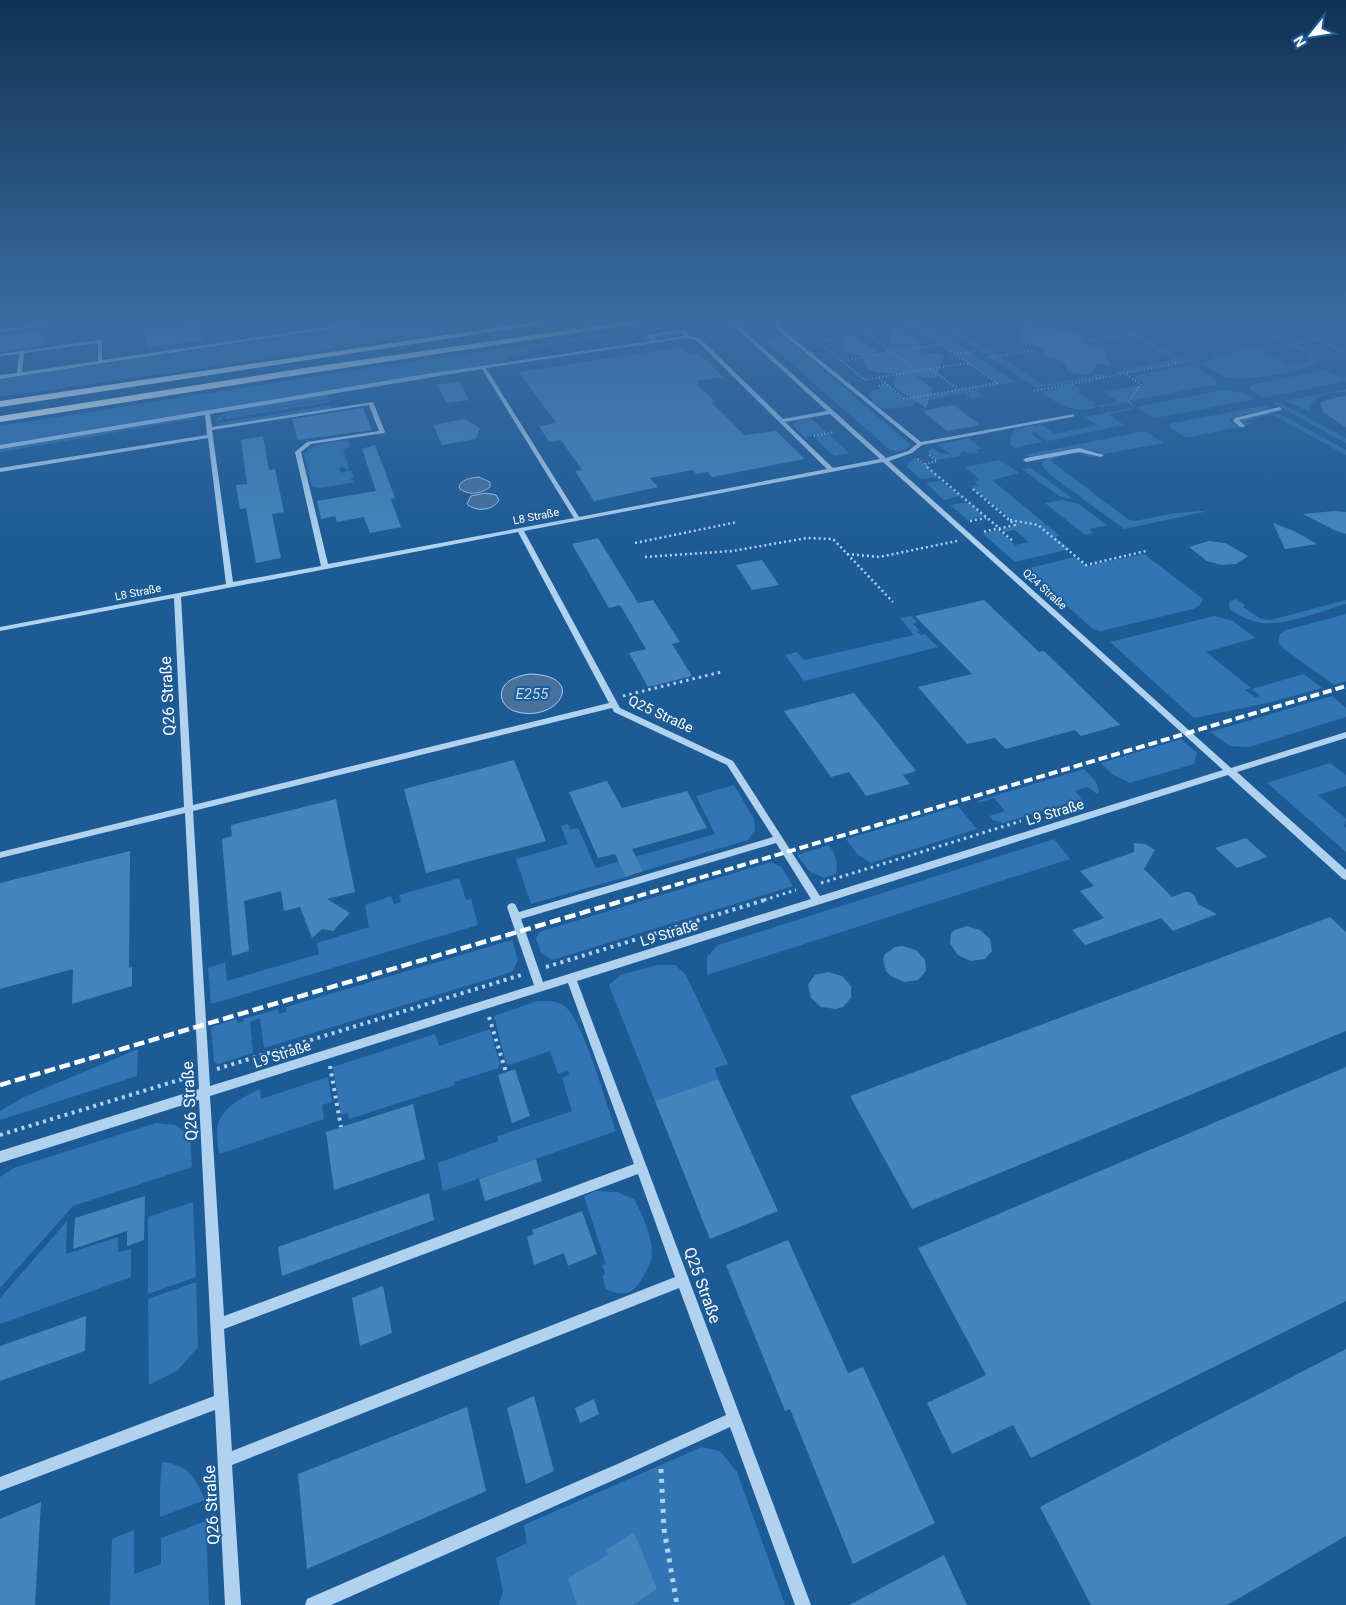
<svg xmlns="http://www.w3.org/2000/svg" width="1346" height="1605" viewBox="0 0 1346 1605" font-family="Roboto,sans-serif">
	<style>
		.green { fill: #3175b4 }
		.water { fill: #47719c; stroke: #a4cdf1 }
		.building { fill: #4584bd }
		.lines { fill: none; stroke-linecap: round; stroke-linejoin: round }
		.path-far4 { stroke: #b1d2ef; stroke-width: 2; stroke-dasharray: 1 2.5; stroke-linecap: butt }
		.path-far3 { stroke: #b1d2ef; stroke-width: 2.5; stroke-dasharray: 2 3; stroke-linecap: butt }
		.path-far2 { stroke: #b1d2ef; stroke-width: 3; stroke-dasharray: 2.5 4; stroke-linecap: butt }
		.path-far1 { stroke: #b1d2ef; stroke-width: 4; stroke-dasharray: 3 4.5; stroke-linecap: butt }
		.path { stroke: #b1d2ef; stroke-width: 5; stroke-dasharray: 4 6; stroke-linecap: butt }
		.minor { fill: #b1d2ef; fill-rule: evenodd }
		.highway { fill: #fff; fill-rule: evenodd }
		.rail-far1 { stroke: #fff; stroke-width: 4; stroke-dasharray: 9 4; stroke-linecap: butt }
		.rail { stroke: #fff; stroke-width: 4.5; stroke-dasharray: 11 4.5; stroke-linecap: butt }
		.labels { text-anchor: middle; stroke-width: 4; stroke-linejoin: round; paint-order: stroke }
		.far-street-label { font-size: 11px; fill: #fff; stroke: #1d5b97 }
		.street-label { font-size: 14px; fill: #fff; stroke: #1d5b97 }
		.water-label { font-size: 15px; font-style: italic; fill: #bddbf6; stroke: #1d5b97 }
		.near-street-label { font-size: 16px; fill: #fff; stroke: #1d5b97 }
	</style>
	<rect width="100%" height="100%" fill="#1d5b97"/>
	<!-- green -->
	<path class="green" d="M413,319H540L0,397V379L263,341L264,344L274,342L273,339Z
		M897,319H922L1015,382L975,389L984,396L972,399L964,393L913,403L914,405C898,408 876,415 869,394L870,392L880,388L879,386L886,385L904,399L998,383L916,327L870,333L865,330L890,328L885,325L864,328L861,325Z
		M1101,319H1108L1185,361L1119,375L1115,372L1174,359Z
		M1237,319H1244L1305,349L1312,354L1316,364C1306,371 1243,381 1231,378C1220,376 1210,369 1199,363L1215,360L1210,357L1256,348L1289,365L1309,361L1310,357L1307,353Z
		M698,321L692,322L694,324L528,348L531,353L507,357L509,361L0,445V426L387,365Z
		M943,322L949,324L1044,385L1103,374L1107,377L1036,388L941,325L940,323Z
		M783,336L910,444L907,449L898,452L890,450L763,339Z
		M1191,365L1216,379L1217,384L1101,407L1098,406L1119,402L1104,392L1143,385L1142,383H1145L1133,376Z
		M1324,370L1342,377L1346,376V381L1262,398L1250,389L1251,385L1258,383Z
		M1073,384L1082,390L1077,392L1096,404L1092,405L1096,408C1070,412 1061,406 1041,392Z
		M1346,389V392C1330,393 1311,392 1310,412L1285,401Z
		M1224,390L1244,393L1255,399L1155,418L1136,407Z
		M327,394L329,399L227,415L330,400V402L226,419L225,416H219L237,409Z
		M1279,402L1346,438V443L1272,403Z
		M331,405L332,408L224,425L217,424L218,417H223V419L218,421L219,423Z
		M1266,405L1270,407L1269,409L1229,419L1232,423L1239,427L1186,438L1168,426H1170L1169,424Z
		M1131,408L1133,409L1109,414L1124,425L1047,441L1035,432L1031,434L1042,442L1014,448L1010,444L1011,436L1015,429L1041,424L1054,434L1097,425L1085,417Z
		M1268,413L1280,414L1346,450V455L1276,417L1270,415L1248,420L1247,422L1251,424L1244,426L1241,421L1242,419Z
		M187,418H200L0,452V449L5,448Z
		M811,418L827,433L805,437L793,425L794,422Z
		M1145,431L1163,443L1104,454L1095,451L1077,448L1031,457L1024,455Z
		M828,434L849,453L834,456L814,437Z
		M968,438L982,449L976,450L979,453L972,454L962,451V453L959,454L961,456L937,460L927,452L932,448L940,453L950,454L938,445Z
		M348,440L350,447L343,449L349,469L346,470L345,467L339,468L341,473L351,470L354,478L350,479L355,482L320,488L312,487L304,454C314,442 334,443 348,440Z
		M1076,452L1097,456C1089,458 1088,456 1081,454C1073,452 1058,456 1051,460L1052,462L1129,520L1135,521L1176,513L1213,510L1124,529L1049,474L1042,465V462L1049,457Z
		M915,457L938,477L921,479L907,467L908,463Z
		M1000,460L1019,473L992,480L1060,536L1055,537L1070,549L1015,562L982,533L998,530L1015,545L1029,542L1015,530L1005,532L1001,529L1017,525L971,486L978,485L975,482L979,479L965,467Z
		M1031,468L1073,499L1059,496L1022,469Z
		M940,481L961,496L944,500L926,483Z
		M1062,500L1079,504L1107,525L1090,529L1093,533L1085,535L1045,503Z
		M961,503H969L984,516L968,520L950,505Z
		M1144,554L1203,599L1200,605L1193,609L1101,631L1093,629L1025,569L1075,557L1086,566Z
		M1236,599L1245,605L1243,607L1261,619L1271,620L1346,600V604C1321,611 1288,625 1263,623C1252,622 1240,616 1230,610L1229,604L1230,601Z
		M1346,614V681L1334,685L1284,649L1278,642L1280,634L1286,630Z
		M911,616L917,622L913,624L920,631L917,632L921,635L925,634L938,647L804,681L785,655L797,652L804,660L914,635L900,618Z
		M1214,616L1233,621L1255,638L1206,652L1251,688L1245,690L1255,697L1260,696L1252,689L1304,674L1322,688L1268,703L1194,718L1110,642Z
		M1332,696L1346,708V717L1249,747L1230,746L1210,732Z
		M1181,739L1197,753L1194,764L1130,783L1113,775L1101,763Z
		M1330,763L1346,775V786L1318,795L1346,819L1344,826L1346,828V852L1267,783Z
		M1084,769L1096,782L1099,792L1097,794L1088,787L1075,791L1082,799L1003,823L993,820L989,816L1005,811L994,798L978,803L977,801Z
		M734,785L754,819L755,830L748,840L643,871L640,865L626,877L531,904L516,859L568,844L561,826L568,824L570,830L578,828L596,868L715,834L696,796Z
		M958,806L977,829L871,863L858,855L846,839Z
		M1054,839L1070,859L707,975V957L718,945Z
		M829,845C836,856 838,861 836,874L824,878L809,871L797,855Z
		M771,862L781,867L793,886L552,960L541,953L536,939L539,932Z
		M459,878L466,900L471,899L478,925L211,1004L208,968L225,962L227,981L319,954L317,943L369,927L365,905L391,896L394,904L401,902L399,895Z
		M512,940L518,960L512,972L264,1048L260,1018L250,1022L253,1053L218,1064L214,1061L211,1027L236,1019L237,1023L244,1021L243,1019L278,1009L279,1014L286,1012V1007Z
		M657,965H675L686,975L728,1064L715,1068L718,1079L655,1101L609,985L621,975Z
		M537,1001C546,1001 555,1000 563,1005C582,1015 607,1107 616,1131L443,1191L438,1163L498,1141V1136L572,1111L562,1078L569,1075L568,1071L558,1074L550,1051L509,1065L506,1063L494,1016Z
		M490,1029L500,1065H498L499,1068L454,1082L455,1085L349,1119L348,1113L341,1115L333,1067L435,1034L439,1046Z
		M138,1049L137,1076L0,1120V1111L24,1097Z
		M328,1077L332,1102L322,1105L324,1119L219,1154C218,1146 217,1137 217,1130C219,1108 243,1097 260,1089L261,1099Z
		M156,1123L176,1125L190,1137L192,1167L73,1206L0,1288V1177L14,1168Z
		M595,1191L617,1192L634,1199C643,1216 652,1235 652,1255C652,1259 649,1265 647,1269C637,1290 628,1300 606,1289L602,1276L605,1274L602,1265L606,1264L584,1196Z
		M193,1202L196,1277L148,1294V1217Z
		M67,1221L66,1254L118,1237V1252L131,1249V1277L0,1324V1298Z
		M196,1282L198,1347L178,1370L149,1385L148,1299Z
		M702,1447L720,1451L737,1472L785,1605H499L503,1591L496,1558L527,1543L524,1525Z
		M162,1462C189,1465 195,1477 205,1500L160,1517V1488Z
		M206,1521L209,1605H110L112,1539L134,1530V1574L161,1564V1538Z"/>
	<!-- water -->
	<path class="water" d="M479,477L490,482V487C481,494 468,496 459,488C460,479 471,478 479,477Z
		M486,493L496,495L499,500C493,511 475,512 467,504L471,496Z
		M530,674C590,676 556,725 514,711C501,706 496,691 509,681C515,677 523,675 530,674Z"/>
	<!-- building -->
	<path class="building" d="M200,322L203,341L146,348L145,330Z
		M1019,323L1077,333L1081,335L1084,343L1104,348L1110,367L1097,363L1092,373L1084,375L1072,373L1067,371L1065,362L1044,356L1043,348L1022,342Z
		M895,328L918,339L921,352L944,355L936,378L917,377L933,389L926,408L895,388L896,374L877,372L867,369L862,356L839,350L847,334L885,355Z
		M46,331L43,346L0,352V336Z
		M682,347L690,355L700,354L723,377L697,381L699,383L696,384L716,402L712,403L744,435L776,431L805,459L712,477L708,472L696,474L693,470L650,478L658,487L594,501L575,471L582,470L561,440L549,442L539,426L556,423L519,372Z
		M459,381L469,400L447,403L437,385Z
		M1346,396V427L1323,412L1320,403L1332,398Z
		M954,405L980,425L947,431L922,411Z
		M363,408L372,430L298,440L292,419Z
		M465,419L480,428L476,439L442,445L433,425Z
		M263,436L269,470L275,469L284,512L272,514L281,558L256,563L246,508L240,509L236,485L247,484L241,440Z
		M375,445L395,498L391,499L401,527L370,533L364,517L337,522L335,516L321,519L317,501L376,491L362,449Z
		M1334,511L1346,512V534L1334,530L1303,514Z
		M1273,523L1294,531L1317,544L1285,549Z
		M598,538L638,603L653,600L680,642L672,644L692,676L648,687L629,653L646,649L620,605L609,608L572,544Z
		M1209,541L1225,543L1248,556L1236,564L1222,565L1207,561L1189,547Z
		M762,560L779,585L752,590L736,565Z
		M984,600L1039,652L1044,651L1120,725L1081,736L1075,730L1006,749L995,738L967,744L918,687L972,674L915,616Z
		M854,693L916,771L903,775L910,784L866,796L849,772L831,777L784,711Z
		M514,760L546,841L426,873L404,789Z
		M607,781L622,808L687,791L707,828L632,849L643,871L626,877L615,854L598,858L569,792Z
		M336,799L355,892L327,899L350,913L333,931L322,929L312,938L300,907L284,911L281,891L244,901L249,951L232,956L222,839L232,836L231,825Z
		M1246,838L1267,857L1237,868L1215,848Z
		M1134,843L1145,844L1155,850L1144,869L1172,897L1185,892H1190L1195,896L1198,904L1217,914L1173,931L1161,918L1085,945L1072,930L1104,918L1080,891L1094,886L1080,871L1134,852Z
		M130,851L129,968L132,967V986L72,1004L73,969L0,989V883Z
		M1330,917L1346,932V1031L912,1209L850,1096Z
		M967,926L980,930L990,939L992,951L985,959L971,961L964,958L958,955L950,944L951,933L955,930Z
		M902,946L916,950L925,960L926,971L918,980L904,982L891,976L886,971L883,959L885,954L895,947Z
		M828,972L842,976L851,986V998L843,1007L836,1009L821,1007L811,998L808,985L811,980L815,975Z
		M1346,1067V1301L1031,1458L1013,1425L952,1454L927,1403L986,1375L918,1248Z
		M515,1069L530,1116L512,1123L498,1075Z
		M718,1079L778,1211L710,1239L655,1101Z
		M413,1104L425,1159L334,1190L326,1132Z
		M536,1159L542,1181L485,1201L479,1179Z
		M429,1193L434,1220L282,1276L278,1247Z
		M145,1196L144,1240L127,1246V1231L73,1249L75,1218Z
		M582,1211L597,1254L568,1266L564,1253L534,1265L527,1237L534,1234L532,1230Z
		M788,1240L848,1373L863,1367L935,1523L853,1564L790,1409L785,1411L726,1265Z
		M383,1286L392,1333L360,1346L352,1298Z
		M86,1316L85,1351L0,1381V1346Z
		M1346,1349V1536L1227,1605H1091L1040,1507Z
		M534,1396L554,1471L526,1484L507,1408Z
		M594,1399L599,1414L580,1423L575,1408Z
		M467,1407L486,1491L307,1569L298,1474Z
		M41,1502L35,1605H0V1519Z
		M634,1532L657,1589L633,1605H577L568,1578L608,1555L606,1550Z
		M944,1555L967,1605H849Z"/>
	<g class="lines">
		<!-- path-far4 -->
		<path class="path-far4" d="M832,319L837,323L853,320L862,327L912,319
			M1274,319L1346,353
			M790,323L814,319
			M916,327L923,319
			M945,331L994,324
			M917,332L941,328
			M868,334L917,371L968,363
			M929,340L953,336
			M1090,341L1138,333
			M1298,343L1322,338
			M950,355L975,351
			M986,358L1036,350
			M841,361L941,344
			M930,369L958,389
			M1126,375L1141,384L1128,402L1132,404
			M879,378L905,399L997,383L916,327L818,342L865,380L917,371
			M879,386L886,384
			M1034,391L1190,361
			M814,436L835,432
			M918,459L929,468
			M925,464L937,461L928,454"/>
		<!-- path-far3 -->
		<path class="path-far3" d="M927,467L999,528
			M973,489L1015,525L982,532
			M1010,520L1038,525L1086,565L1146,551
			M970,521L986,518
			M999,529L1014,542
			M635,543L737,522
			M847,554L879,557L957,541
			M645,557L732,551L807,538L833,539L893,602"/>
		<!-- path-far2 -->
		<path class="path-far2" d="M623,696L721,672
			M821,883L1021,821
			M764,900L796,890"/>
		<!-- path-far1 -->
		<path class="path-far1" d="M546,967L768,899
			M489,1017L506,1072
			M330,1066L341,1127
			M217,1069L521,975
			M0,1135L189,1077"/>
		<!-- path -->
		<path class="path" d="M661,1469L664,1529L677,1605"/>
		<!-- minor -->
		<path class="minor" d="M26,319H43L0,325V323Z
			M80,319H96L0,332V330Z
			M380,319H394L0,379V375L17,373L19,354L0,356V354L100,340L102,341V360ZM98,343V361L22,372L24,353Z
			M726,319H731L886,458L908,451L917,444L774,327L775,319H779L778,326L921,442L1074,414V416L1072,417L922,445L912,453L889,461L1231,768L1346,732V738L1237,772L1346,870V880L1343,879L1228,775L577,981L811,1605H795L730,1427L632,1472L331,1605H305L307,1599L622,1462L726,1415L679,1288L232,1465L241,1605H225L215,1410L0,1491V1477L214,1396L199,1100L0,1163V1151L199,1089L185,813L0,858V852L184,807L174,598L0,631V627L226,584L208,438L0,472V468L207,435L205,415L0,449V445L426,374L652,341L647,337V335L679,330L686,331L689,336L697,337L704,342L783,419L827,411ZM679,332L682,333L684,336L657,340L653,337ZM687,338L694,339L700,344L827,469L579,517L486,368ZM482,369L574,518L328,564L301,452L311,444L384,433L385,432L373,402L212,427L210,414ZM369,405L379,431L307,442L295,452L321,566L233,582L212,430ZM830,414L880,459L833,468L785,422ZM883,462L1223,770L820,896L733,761L620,708L524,531ZM518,532L609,703L193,805L181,597ZM612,708L614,712L727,765L773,837L519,912L515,904L512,903L509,904L507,907L534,985L210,1086L193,811ZM776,843L811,899L543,982L521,919ZM568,983L634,1164L224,1316L210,1096ZM638,1174L675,1277L232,1451L224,1329Z
			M1279,407L1282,409L1281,410L1239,420L1245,426L1244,427H1240L1233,421L1235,418Z
			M1079,448L1104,455L1101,457L1079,452L1026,462L1023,460L1026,458Z"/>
		<!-- highway -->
		<path class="highway" d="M554,319H577L0,407V401Z
			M646,319H669L311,373L0,422V416L311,367Z"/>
		<!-- rail-far1 -->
		<path class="rail-far1" d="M625,900L1346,686"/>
		<!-- rail -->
		<path class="rail" d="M0,1085L629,899"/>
	</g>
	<!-- sky -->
	<linearGradient id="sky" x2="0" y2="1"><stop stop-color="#103253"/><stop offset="0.59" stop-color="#3a6ca1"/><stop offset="1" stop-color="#3a6ca1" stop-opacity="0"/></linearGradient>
	<rect width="1346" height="544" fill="url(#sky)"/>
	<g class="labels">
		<!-- far-street labels -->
		<g class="far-street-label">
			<text transform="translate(536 516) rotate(-11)" y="4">L8 Straße</text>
			<text transform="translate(1045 589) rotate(42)" y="4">Q24 Straße</text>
			<text transform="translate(138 592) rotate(-11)" y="4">L8 Straße</text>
		</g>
		<!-- street labels -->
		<g class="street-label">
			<text transform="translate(661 714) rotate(25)" y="5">Q25 Straße</text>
			<text transform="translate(1055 812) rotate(-17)" y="5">L9 Straße</text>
			<text transform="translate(669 933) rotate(-17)" y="5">L9 Straße</text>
			<text transform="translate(282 1054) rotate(-18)" y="5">L9 Straße</text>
		</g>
		<!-- water labels -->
		<g class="water-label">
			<text x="532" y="699">E255</text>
		</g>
		<!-- near-street labels -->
		<g class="near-street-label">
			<text transform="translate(167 696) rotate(-93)" y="6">Q26 Straße</text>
			<text transform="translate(189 1101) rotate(-93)" y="6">Q26 Straße</text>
			<text transform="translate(703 1285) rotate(70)" y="6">Q25 Straße</text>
			<text transform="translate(211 1505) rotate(-93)" y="6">Q26 Straße</text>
		</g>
	</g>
	<!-- north arrow -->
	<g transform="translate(1311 35) rotate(240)" stroke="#1d5b97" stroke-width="4" paint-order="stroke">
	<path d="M0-4L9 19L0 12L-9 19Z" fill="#ffffff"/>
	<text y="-8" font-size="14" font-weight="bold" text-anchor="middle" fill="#ffffff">N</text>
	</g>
</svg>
